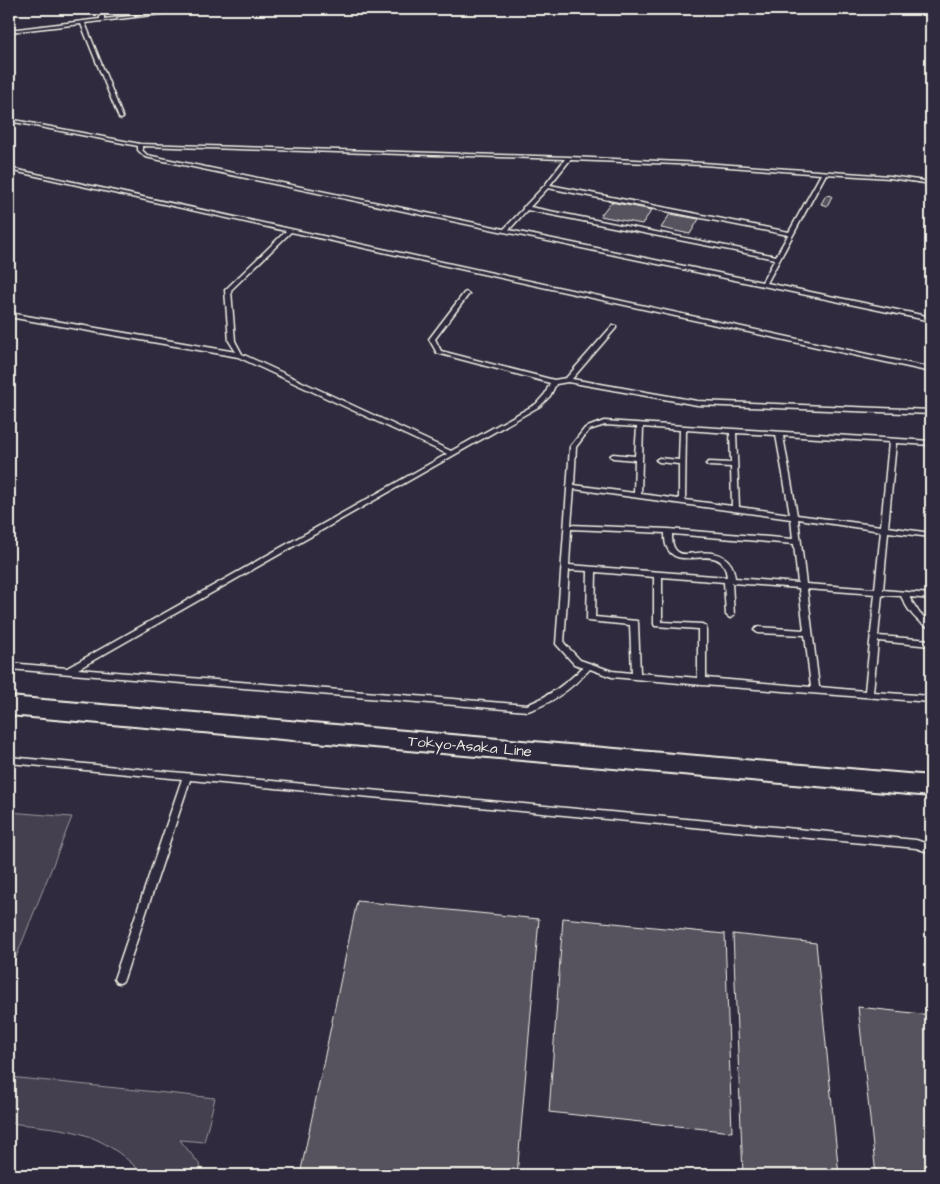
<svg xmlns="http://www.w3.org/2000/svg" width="940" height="1184" viewBox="0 0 940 1184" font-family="'Architects Daughter',sans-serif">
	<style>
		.green { fill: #454050; stroke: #9c989c }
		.building { fill: #56525f; stroke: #f4f1e8 }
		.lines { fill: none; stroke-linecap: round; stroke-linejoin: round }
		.service-casing { stroke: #f4f1e8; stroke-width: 3 }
		.secondary-casing { stroke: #f4f1e8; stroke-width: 4 }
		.service { fill: #2f2a3d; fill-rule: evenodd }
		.secondary { fill: #2f2a3d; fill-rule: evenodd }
		.labels { text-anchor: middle; stroke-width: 5; stroke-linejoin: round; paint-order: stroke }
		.street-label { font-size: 15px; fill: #f4f1e8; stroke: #2f2a3d }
	</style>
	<rect width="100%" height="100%" fill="#2f2a3d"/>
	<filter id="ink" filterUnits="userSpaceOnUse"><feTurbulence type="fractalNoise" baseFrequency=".02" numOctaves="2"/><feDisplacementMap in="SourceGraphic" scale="10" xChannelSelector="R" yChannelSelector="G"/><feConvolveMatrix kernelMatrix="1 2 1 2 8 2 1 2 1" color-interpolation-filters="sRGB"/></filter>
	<g filter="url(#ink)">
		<!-- green -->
		<path class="green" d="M9,812L72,817L11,970H9Z
			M9,1077L215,1098L204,1142L180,1140L200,1165L204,1175H144C97,1128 71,1130 9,1123Z"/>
		<!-- building -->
		<path class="building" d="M826,195L832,196L827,206L821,204Z
			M611,202L652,210L642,224L600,216Z
			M670,214L699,219L690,234L661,228Z
			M357,901L539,919L517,1175H300Z
			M563,918L725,934L732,1132L549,1112Z
			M733,934L816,943L839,1175H743Z
			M858,1007L931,1015V1175H876Z"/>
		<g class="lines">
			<defs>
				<path id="service" d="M100,9H104V19L192,9H202L85,23L123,118L121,119L119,118L81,24L9,32V30L100,19Z
					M9,119L140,144L569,157L703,163L890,176L931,182V184L890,178L826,174L767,283L931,317V321L145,157L138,150V146L9,121ZM142,146L565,159L545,185L525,206L523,207V209L504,229L147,155L142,150ZM570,160L703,165L821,174L789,232L550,185ZM548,188L788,235L776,256L530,207ZM527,210L775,259L762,282L509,230Z
					M9,168L931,368V372L291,232L231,290L235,341L242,354L451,451L536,404L545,394L550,383L437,353L429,339L464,293L466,292L469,294L435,339L441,351L554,380L566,378L612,326H616V328L572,379L697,401L931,410V414L697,405L568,382L556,384L550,396L540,406L78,669L527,705C549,696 566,684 583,667L574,664L556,644L570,447L585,428L604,421L931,441V445L896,443L888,527L931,533V537L888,532L883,590L931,594V599L909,597L920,614L931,622V628C916,623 908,610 901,596L882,595L878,636L931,640V646L878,641L873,692L931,696V702L702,685L612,677L590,669C572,688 553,703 528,711L9,669V663L67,668L447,454L238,357L9,317V313L236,352L229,341L225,290L286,231L9,170ZM605,425L637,427L635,456L613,454L610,456L613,458L635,460L634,493L574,485L576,447L589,430ZM643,427L680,430L679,460L659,458L656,460L659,462L679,464V499L641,494ZM686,430L730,433L731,463L709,462L706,464L709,466L731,467L732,506L685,500ZM736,433L776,435L790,514L739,507ZM783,436L889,442L881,526L797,515ZM574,489L791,519L793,539L668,529L571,525ZM798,519L881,531L875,589L806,584ZM571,529L665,533C665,537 665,541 666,545C676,576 723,537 727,577L569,565ZM672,534L794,544L798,583L735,578C733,556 717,551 697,553C691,553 683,556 678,552C672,548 672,540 672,534ZM569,570L588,571L587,619L588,621L630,625L632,673L612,671L580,660L564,643ZM596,572L654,577V624L655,626L698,629V678L640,673L638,623L637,621L595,617ZM662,577L724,582L726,615L730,618L734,615L732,583L799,588L804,630L758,627L754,630L758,633L805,635L811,687L706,678V627L702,624L662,622ZM807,589L875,594L865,691L819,687Z
					M9,757L916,840L931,845V853L916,848L190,780L124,979L122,982L119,983L116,982L114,979L182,779L9,763Z"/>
				<path id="secondary" d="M9,697L931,776V796L9,715Z"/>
			</defs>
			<!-- service casing -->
			<use href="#service" class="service-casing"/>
			<!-- secondary casing -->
			<use href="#secondary" class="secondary-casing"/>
			<!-- service -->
			<use href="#service" class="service"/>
			<!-- secondary -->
			<use href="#secondary" class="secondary"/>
		</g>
	</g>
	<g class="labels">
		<!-- street labels -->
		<g class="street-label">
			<text transform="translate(470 746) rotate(5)" y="5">Tokyo-Asaka Line</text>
		</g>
	</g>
	<!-- margin -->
	<rect width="940" height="1184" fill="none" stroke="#2f2a3d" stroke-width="30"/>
	<rect x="15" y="15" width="910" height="1154" fill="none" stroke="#f4f1e8" stroke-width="2" filter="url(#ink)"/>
</svg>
